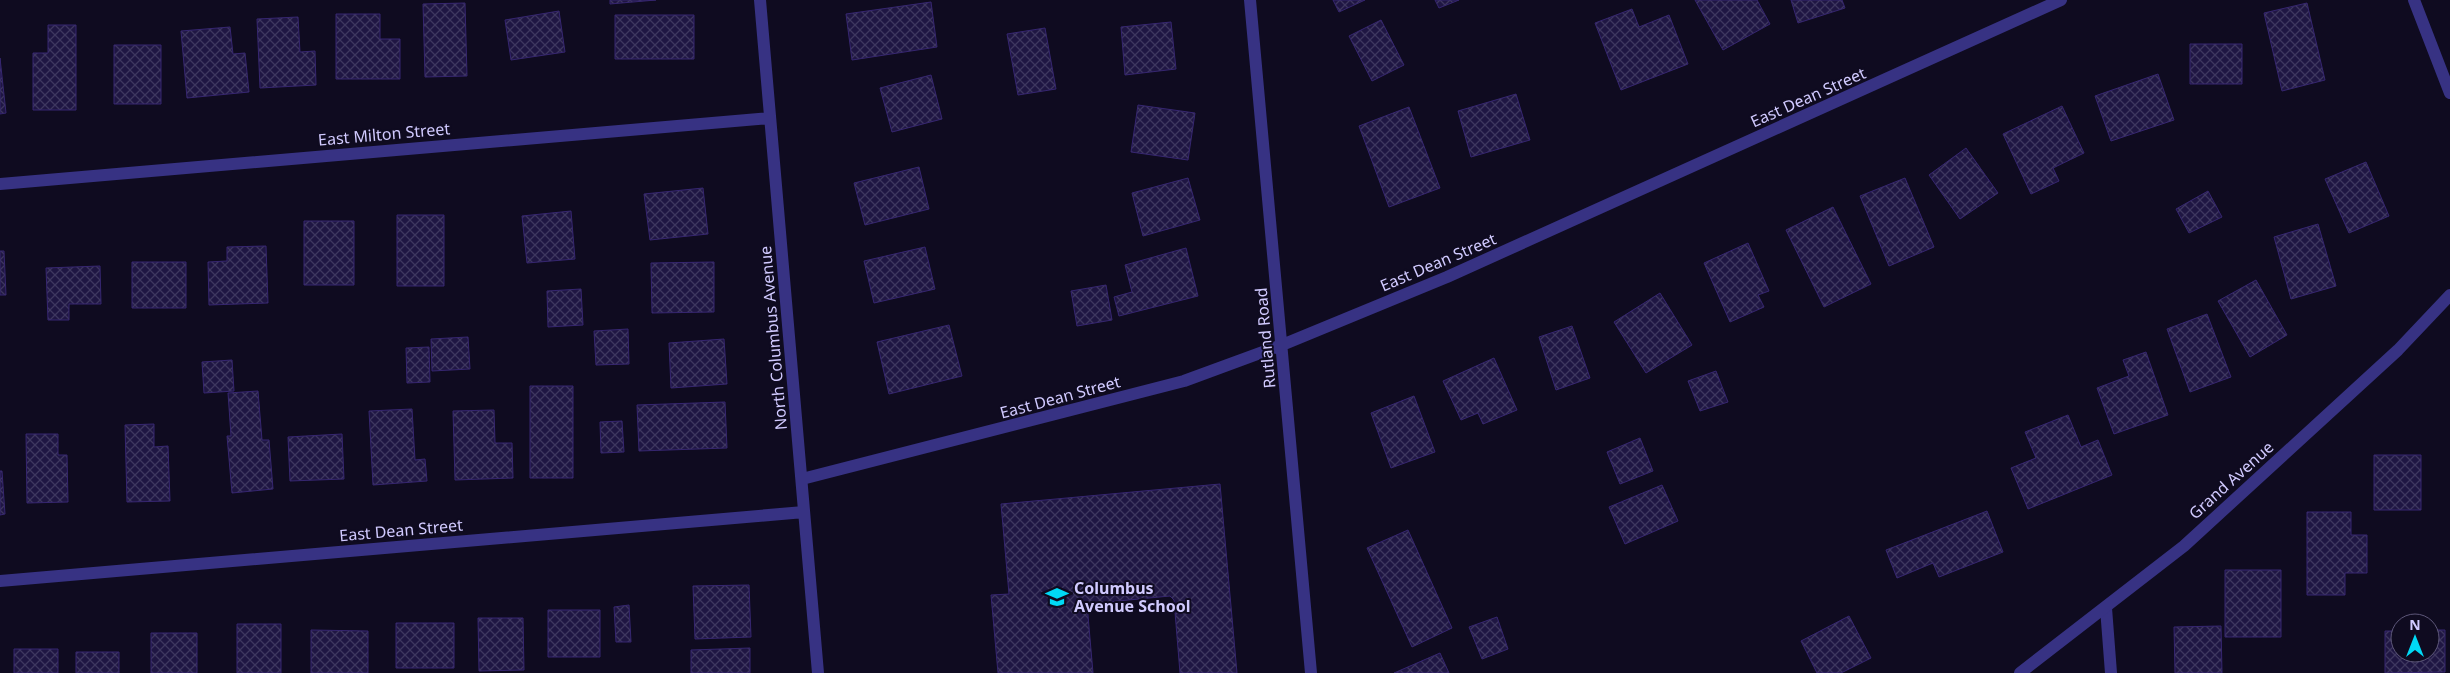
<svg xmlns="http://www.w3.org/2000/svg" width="2450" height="673" viewBox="0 0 2450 673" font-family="'Noto Sans',sans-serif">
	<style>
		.building { fill: url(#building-cross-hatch); stroke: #362670 }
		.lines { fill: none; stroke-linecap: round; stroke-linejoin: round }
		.minor { stroke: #373283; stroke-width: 12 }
		.tertiary { stroke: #373283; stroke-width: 12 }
		.labels { text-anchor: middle; stroke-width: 4; stroke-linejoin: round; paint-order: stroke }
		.street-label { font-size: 16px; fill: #d1caff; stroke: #0f0b20 }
		.poi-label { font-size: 16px; font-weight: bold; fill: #d1caff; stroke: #0f0b20; text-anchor: start }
	</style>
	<defs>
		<pattern id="building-cross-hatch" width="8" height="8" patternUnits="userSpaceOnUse" patternTransform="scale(1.25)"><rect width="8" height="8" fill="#1f1643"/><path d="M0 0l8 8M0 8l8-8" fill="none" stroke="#3e375f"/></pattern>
	</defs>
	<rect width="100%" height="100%" fill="#0f0b20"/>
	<!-- building -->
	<path class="building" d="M610,0H656L610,4Z
		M1333,0H1365L1339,12Z
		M1435,0H1459L1439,8Z
		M1695,0H1757L1770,24L1723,50Z
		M1791,0H1842L1845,8L1798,23Z
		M931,2L937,47L852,60L846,14Z
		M465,3L467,76L425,77L423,4Z
		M2307,3L2325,80L2282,91L2264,13Z
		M1632,9L1639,27L1669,15L1688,64L1621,90L1595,23Z
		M559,11L565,52L511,60L505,20Z
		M336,14H380V39H400V79H336Z
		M615,15H694V59H615Z
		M298,17L300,52L315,51L316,85L260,88L257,19Z
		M1381,20L1404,65L1372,81L1349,36Z
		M1171,22L1176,69L1125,75L1121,27Z
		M48,25H76V110H33V53H48Z
		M230,27L233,54L245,53L249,92L187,98L181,31Z
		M1045,28L1056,89L1018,95L1007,34Z
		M2190,44H2242V84H2190Z
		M114,45H161V104H114Z
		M0,58L6,113L0,114Z
		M2158,74L2174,120L2111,141L2095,96Z
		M931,75L942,119L892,132L880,88Z
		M1516,94L1530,140L1471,157L1458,111Z
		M1138,105L1195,113L1188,160L1131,152Z
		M2062,106L2084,153L2053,168L2059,181L2031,194L2003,134Z
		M1409,107L1440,188L1389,207L1359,126Z
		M1966,148L1998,193L1960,219L1929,175Z
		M2366,162L2389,216L2349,233L2325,179Z
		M919,167L929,209L865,225L854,183Z
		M1188,178L1200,220L1143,236L1132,193Z
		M1905,178L1934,247L1889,266L1860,196Z
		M703,188L708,234L650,240L644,194Z
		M2208,191L2222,217L2189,233L2176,209Z
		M1833,207L1871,284L1824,307L1786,230Z
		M571,211L575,259L527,263L522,216Z
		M397,215H444V286H397Z
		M304,221H354V285H304Z
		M2318,224L2336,286L2291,299L2274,237Z
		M1748,243L1769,291L1758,295L1764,307L1730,322L1704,263Z
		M266,246L268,303L209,305L208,262L227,261V247Z
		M925,247L935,289L874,303L864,261Z
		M1186,248L1198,296L1119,316L1114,297L1132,292L1125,265Z
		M0,251H4L6,295H0Z
		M132,262H186V308H132Z
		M714,262V312L652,313L651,263Z
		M100,266L101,304H69V320H48L46,268Z
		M2256,280L2287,335L2250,357L2218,301Z
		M1106,285L1112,320L1077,326L1071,291Z
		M581,289L583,325L548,327L547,291Z
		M1660,293L1692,345L1646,373L1614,322Z
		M2207,314L2231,377L2190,392L2167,329Z
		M949,325L962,376L889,394L877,342Z
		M1572,326L1590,378L1556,390L1539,337Z
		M628,329L629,364L596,365L594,331Z
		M468,337L470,369L432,371L431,339Z
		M724,339L727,384L671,388L669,343Z
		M429,347L430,382L407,383L406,348Z
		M2146,352L2168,415L2114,434L2097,388L2129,376L2123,360Z
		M1494,358L1517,410L1483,424L1478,413L1461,420L1443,381Z
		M232,360L234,391L204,393L202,362Z
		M1716,371L1728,402L1700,411L1688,381Z
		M530,386H573V478H530Z
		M258,391L262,440H269L273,489L232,493L227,436H231L228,393Z
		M1414,396L1435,452L1391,468L1371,413Z
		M725,402L727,448L639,451L637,405Z
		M412,409L415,460L425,459L427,481L373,485L369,411Z
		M494,410L495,443H512L513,478L455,480L453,411Z
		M2068,415L2081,447L2098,440L2112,475L2028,509L2011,468L2036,458L2025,432Z
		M622,421L624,452L601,453L600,422Z
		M154,424V447L168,446L170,501L127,502L125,425Z
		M26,434H58V455H67L68,502L27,503Z
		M342,434L344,479L290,481L288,437Z
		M1640,438L1653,471L1620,484L1607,452Z
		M2374,455H2421V510H2374Z
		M0,471H2L5,514L0,515Z
		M1220,484L1237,673H1180L1174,600L1170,596L1087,604L1093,673H998L991,595L1009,594L1001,504Z
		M1662,485L1678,521L1625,544L1609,507Z
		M1987,511L2003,552L1939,577L1933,563L1897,578L1886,550Z
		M2307,512H2351V535H2367V573H2345V595H2307Z
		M1408,530L1452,628L1412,647L1367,548Z
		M2225,570H2281V637H2225Z
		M749,585L751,637L695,639L693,586Z
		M629,605L631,642H616L614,607Z
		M548,610H600V657H548Z
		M1849,616L1871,658L1841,673H1817L1801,641Z
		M1497,617L1508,649L1482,659L1469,627Z
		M478,618H523L524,670L479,671Z
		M396,623H454V668H396Z
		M237,624H281V673H237Z
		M2221,626L2222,673H2175L2174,627Z
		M311,630L368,631V673H311Z
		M2430,630H2445V672L2385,673V631H2400V653H2430Z
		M151,633H197V673H151Z
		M750,648V673H691V650Z
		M14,649H58V673H14Z
		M76,652H119V673H76Z
		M1440,653L1449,673H1394Z"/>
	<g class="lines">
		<!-- minor -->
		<path class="minor" d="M760,0L818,673
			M1250,0L1311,673
			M2414,0L2450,93
			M0,184L770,118
			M802,479L1184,381L1282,345L1447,277L2061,0
			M0,581L804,512
			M2106,608L2111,673"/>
		<!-- tertiary -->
		<path class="tertiary" d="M2020,673L2184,546L2398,350L2450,295"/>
	</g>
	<!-- icons -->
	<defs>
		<symbol id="school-bare" viewBox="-9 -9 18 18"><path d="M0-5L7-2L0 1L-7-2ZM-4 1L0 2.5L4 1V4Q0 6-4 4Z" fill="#00d9f5" stroke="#0f0b20" stroke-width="2.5" paint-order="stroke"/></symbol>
	</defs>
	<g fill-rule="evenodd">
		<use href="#school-bare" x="1041" y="581" width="32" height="32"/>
	</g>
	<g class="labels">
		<!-- street labels -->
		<g class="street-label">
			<text transform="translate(1808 97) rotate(-24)" y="6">East Dean Street</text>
			<text transform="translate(384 134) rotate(-5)" y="6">East Milton Street</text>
			<text transform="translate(1438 262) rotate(-23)" y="6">East Dean Street</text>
			<text transform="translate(773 338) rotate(-95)" y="6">North Columbus Avenue</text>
			<text transform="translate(1265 338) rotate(-95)" y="6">Rutland Road</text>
			<text transform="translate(1060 397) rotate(-15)" y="6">East Dean Street</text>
			<text transform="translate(2231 480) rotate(-42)" y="6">Grand Avenue</text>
			<text transform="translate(401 530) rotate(-5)" y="6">East Dean Street</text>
		</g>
		<!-- poi labels -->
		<g class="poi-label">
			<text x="1074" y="594">Columbus<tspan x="1074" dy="18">Avenue School</tspan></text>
		</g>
	</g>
	<!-- north arrow -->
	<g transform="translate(2415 638)"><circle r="24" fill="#0f0b20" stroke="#5d5779"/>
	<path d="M0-4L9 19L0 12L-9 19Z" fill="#00d9f5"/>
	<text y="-8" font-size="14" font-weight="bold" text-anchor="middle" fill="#d1caff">N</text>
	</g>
</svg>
